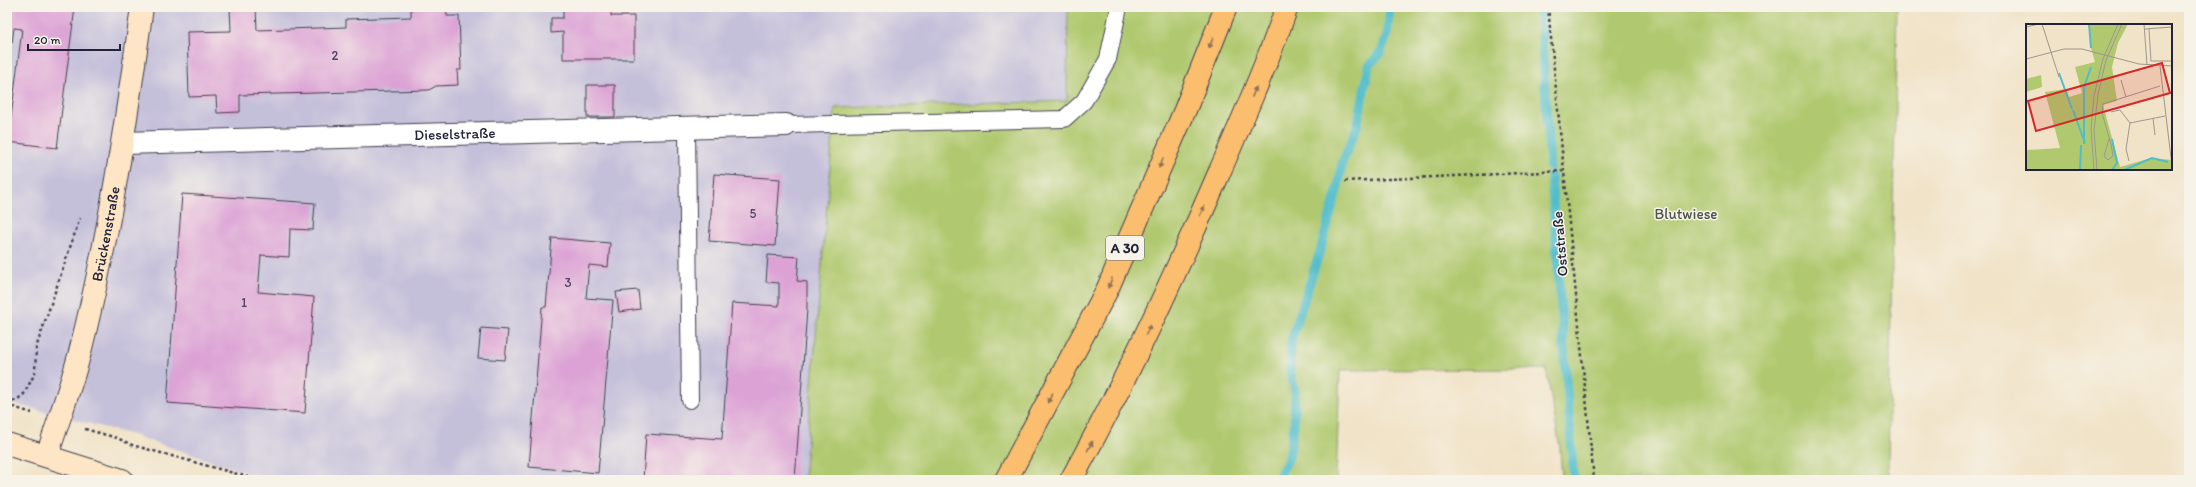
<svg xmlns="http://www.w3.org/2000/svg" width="2196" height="487" viewBox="0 0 2196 487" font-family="Itim,sans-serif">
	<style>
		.industrial { fill: #c5c0da }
		.green { fill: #b0c96f; stroke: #697655 }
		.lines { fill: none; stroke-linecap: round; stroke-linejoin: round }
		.stream { stroke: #50bdca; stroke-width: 9 }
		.building { fill: #dca2d5 }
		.lane-casing { stroke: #413f50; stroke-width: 18 }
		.street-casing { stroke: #413f50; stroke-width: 24 }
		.secondary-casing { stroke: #413f50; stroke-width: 24 }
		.highway-casing { stroke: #413f50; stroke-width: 24 }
		.path { stroke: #413f50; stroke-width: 2.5; stroke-dasharray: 3 3; stroke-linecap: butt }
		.lane { stroke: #fff; stroke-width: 16 }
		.street { stroke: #fff; stroke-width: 22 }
		.secondary { stroke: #fde5c5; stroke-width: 22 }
		.highway { stroke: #fbbd6e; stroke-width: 22 }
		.oneway { fill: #8e7054 }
		.labels { text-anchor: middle; stroke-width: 3; stroke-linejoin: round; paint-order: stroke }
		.number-label { font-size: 13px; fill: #504262 }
		.shield { fill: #f7f3e8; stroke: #62616f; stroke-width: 1 }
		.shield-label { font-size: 14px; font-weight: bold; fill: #22223b }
		.street-label { font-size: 15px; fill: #22223b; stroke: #f7f3e8 }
		.park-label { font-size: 15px; fill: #4d544b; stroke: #f7f3e8 }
		.inset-river { fill: none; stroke: #50bdca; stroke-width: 2 }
		.inset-road { fill: none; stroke: #9e9690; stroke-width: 1 }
		.view { fill: #d62828; fill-opacity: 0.15; stroke: #d62828; stroke-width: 2 }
		.inset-edge { fill: none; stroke: #22223b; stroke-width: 2 }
	</style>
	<rect width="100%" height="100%" fill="#f7f3e8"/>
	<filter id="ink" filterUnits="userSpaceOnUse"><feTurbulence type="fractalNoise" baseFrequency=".025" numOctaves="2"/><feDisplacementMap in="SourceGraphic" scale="8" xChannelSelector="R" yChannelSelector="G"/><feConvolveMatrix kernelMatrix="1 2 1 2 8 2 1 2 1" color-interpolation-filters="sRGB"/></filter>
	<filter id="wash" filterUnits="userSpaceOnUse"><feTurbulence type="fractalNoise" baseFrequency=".012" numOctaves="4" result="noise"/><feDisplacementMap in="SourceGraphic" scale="16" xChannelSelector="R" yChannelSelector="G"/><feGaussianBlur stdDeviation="0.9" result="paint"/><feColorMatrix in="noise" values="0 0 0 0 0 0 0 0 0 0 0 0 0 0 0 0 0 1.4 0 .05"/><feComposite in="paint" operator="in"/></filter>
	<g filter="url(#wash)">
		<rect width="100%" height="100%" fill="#f1e3c8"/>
		<!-- industrial -->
		<path class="industrial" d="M7,7H1068V101L835,108L804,480H268L133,435L7,402Z"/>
		<!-- green -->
		<path class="green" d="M1068,7H1897L1888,466L1890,480H1562L1560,448L1546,369L1340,370L1336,480H804L835,108L1067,101Z"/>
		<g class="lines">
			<!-- stream -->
			<path class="stream" d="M1540,7L1550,167
				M1551,176L1574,480
				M1277,480L1289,458L1294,426L1295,391L1290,372L1291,341L1321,248L1338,187L1342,163L1357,127L1369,66L1381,52L1387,36L1390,7"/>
		</g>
		<g id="blocks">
			<!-- building -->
			<path class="building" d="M7,7H75L57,148L8,142L22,29L14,28L12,43H7Z
				M230,7H256L257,30L346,27V19L411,17V7H446L447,16H459L461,70H457L458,85L436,86L429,90L240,95V112L217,113L216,96L189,97L187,32L231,31Z
				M563,7H611V16H634V59H563V32L551,33V18H563Z
				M587,85H615V117H587Z
				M714,174L780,179L775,246L709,241Z
				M182,194L315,203L313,230L290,229L289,257L261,255L258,292L314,297L305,413L167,403Z
				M552,238L610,243L608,267L589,265L586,298L613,300L598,473L529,467L542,307H546Z
				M768,255L799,257L797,281L807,282V309L795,480H643L646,434L722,439L732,303L779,306V283L766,282Z
				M638,290L640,309L619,312L616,292Z
				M481,328L508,330L505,360L478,358Z"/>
		</g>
	</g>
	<g filter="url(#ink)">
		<use href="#blocks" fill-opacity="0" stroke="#413f50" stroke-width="1"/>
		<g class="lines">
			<defs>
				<path id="lane" d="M786,125L1064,119L1084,101L1108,59L1119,7
					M687,128L690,400"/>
				<g id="street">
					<path id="s1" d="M123,143L786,125"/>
				</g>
				<g id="secondary">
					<path d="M7,444L122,480"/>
					<path id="s2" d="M47,456C58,421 71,387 80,352C109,238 126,123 142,7"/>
				</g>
				<path id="highway" d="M1006,480L1107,290L1185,110L1226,7
					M1071,480C1125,383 1172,282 1216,180C1241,123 1266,66 1287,7"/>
			</defs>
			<!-- lane casing -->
			<use href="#lane" class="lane-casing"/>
			<!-- street casing -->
			<use href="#street" class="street-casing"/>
			<!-- secondary casing -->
			<use href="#secondary" class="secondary-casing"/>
			<!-- highway casing -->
			<use href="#highway" class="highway-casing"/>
			<!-- path -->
			<path class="path" d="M1548,7L1594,480
				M1345,181L1565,171
				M7,403L18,399L24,394L35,373L36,348L80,218
				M7,405L32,413
				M85,429L117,438L132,445L259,480"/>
			<!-- lane -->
			<use href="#lane" class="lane"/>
			<!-- street -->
			<use href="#street" class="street"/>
			<!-- secondary -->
			<use href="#secondary" class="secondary"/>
			<!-- highway -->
			<use href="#highway" class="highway"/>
		</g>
		<!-- one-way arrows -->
		<defs><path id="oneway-solid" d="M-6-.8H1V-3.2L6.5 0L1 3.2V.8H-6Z"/></defs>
		<g class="oneway">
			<use href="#oneway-solid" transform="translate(1211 43) rotate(112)"/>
			<use href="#oneway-solid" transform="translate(1254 92) rotate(-67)"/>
			<use href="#oneway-solid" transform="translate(1161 163) rotate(113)"/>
			<use href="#oneway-solid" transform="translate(1202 211) rotate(-67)"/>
			<use href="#oneway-solid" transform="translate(1110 283) rotate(113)"/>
			<use href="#oneway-solid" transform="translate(1148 330) rotate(-64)"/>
			<use href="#oneway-solid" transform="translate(1050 398) rotate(118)"/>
			<use href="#oneway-solid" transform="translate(1090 446) rotate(-61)"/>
		</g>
	</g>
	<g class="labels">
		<!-- number labels -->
		<g class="number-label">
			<text x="335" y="60">2</text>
			<text x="753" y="218">5</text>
			<text x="568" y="287">3</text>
			<text x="244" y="307">1</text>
		</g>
		<!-- shield labels -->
		<rect class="shield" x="1106" y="236" width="38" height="24" rx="3"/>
		<g class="shield-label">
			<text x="1125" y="253">A 30</text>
		</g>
		<!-- street labels -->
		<g class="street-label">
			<text dy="5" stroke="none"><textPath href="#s1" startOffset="332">Dieselstraße</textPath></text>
			<text dy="5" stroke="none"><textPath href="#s2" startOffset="230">Brückenstraße</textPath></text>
			<text transform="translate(1560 244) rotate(-95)" y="5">Oststraße</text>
		</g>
		<!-- park labels -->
		<g class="park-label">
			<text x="1686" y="219">Blutwiese</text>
		</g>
	</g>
	<!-- overview -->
	<g transform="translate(2026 24)">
		<rect width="146" height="146" fill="#f1e3c8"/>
		<path d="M63,0H102L92,19L86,43L91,77L77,81L94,143L125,134L146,136V146H0V126L34,124L19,68L40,65L43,73L56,69L49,43L69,38L65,24ZM15,51L16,63L0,68V55Z" fill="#b0c96f"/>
		<path class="inset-river" d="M63,0L65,24M33,49L46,85M47,86L59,119M58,120V63L65,43M54,146L55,121M86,146L91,139L86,115M98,146L126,134L142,138"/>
		<path class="inset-road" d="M16,0L33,53M118,0L121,41M0,3L13,0M119,5L146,3M123,5L125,37H146M0,35L38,25H56L113,40L146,42M134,42L146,142M95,56L100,73M85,88L94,86L104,99M127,94L129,111M83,115L78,132L82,136L87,132L85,120L76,89L77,80L134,62M103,137L100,125L104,99L139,92M68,146L65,105L68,72L77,35L92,0M71,146L68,106L72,70L80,36L96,0"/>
		<path class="view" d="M136,39L144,69L10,107L2,77Z"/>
		<rect width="146" height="146" class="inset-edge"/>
	</g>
	<!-- margin -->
	<rect width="2196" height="487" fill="none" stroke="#f7f3e8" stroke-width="24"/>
	<!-- scale -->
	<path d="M28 44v6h92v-6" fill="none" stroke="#22223b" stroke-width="2"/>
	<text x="34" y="44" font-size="12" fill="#22223b" stroke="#f7f3e8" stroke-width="3" paint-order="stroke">20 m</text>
</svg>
